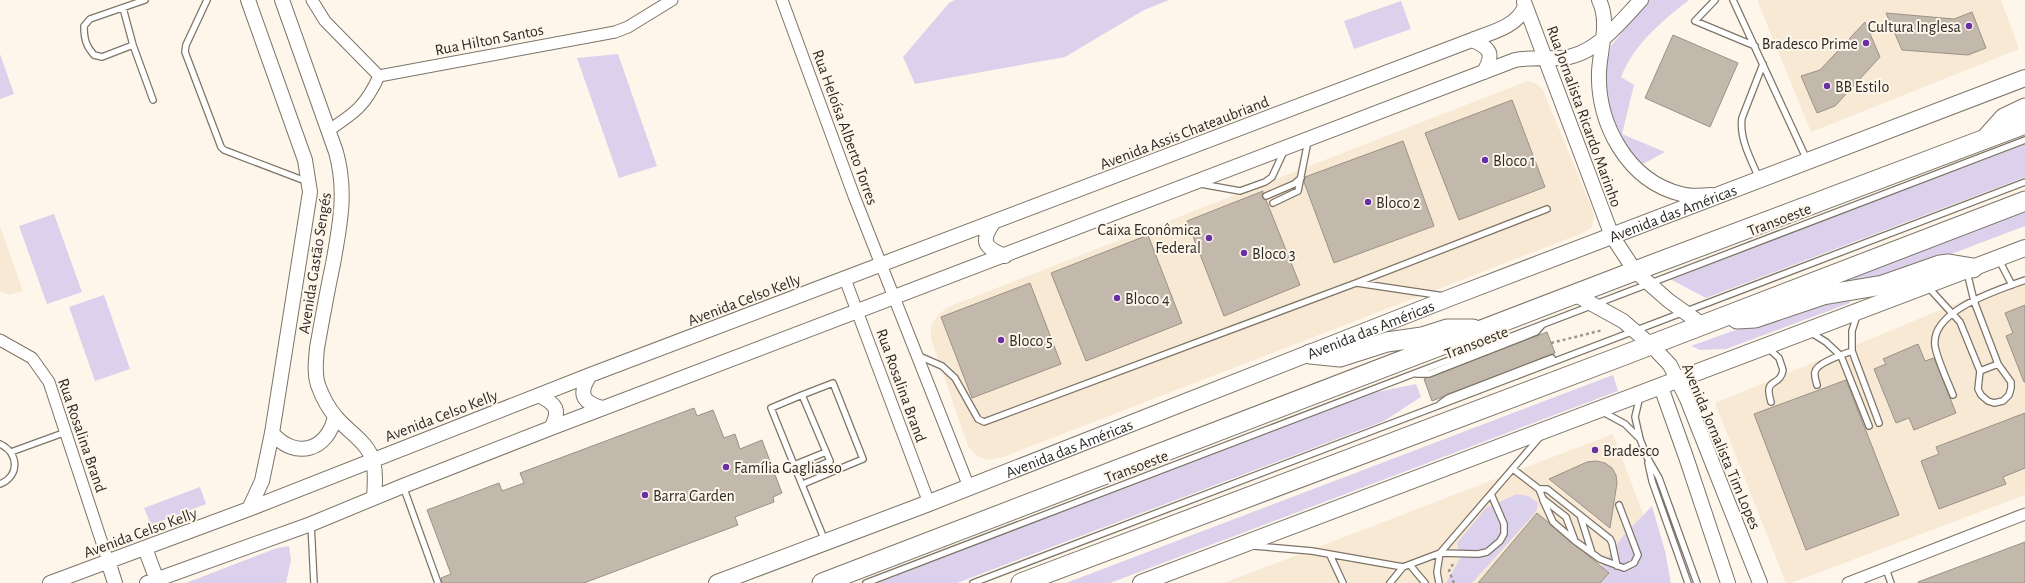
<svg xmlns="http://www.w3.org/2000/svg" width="2025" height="583" viewBox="0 0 2025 583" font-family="'Alegreya Sans',sans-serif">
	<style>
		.built { fill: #f8e9d5 }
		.green { fill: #dbd1ec }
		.building { fill: #c2b8ab; stroke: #9b9285 }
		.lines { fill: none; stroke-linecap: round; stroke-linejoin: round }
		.service-casing { stroke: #7d7468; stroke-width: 8 }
		.minor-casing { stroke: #7d7468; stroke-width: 13 }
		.tertiary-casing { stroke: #7d7468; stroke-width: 16 }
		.secondary-casing { stroke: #7d7468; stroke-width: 18 }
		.trunk-casing { stroke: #7d7468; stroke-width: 21 }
		.path { stroke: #9c978f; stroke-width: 2.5; stroke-dasharray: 3 3; stroke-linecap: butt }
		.service { stroke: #fff; stroke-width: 5.5 }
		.minor { stroke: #fff; stroke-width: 11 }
		.tertiary { stroke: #fff; stroke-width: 14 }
		.secondary { stroke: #fff; stroke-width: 16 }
		.trunk { stroke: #fff; stroke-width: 19 }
		.poi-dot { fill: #6b2fa5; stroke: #fef6eb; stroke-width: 1.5 }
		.labels { text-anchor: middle; stroke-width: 4; stroke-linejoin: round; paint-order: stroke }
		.poi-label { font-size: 16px; fill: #2d2a25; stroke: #fef6eb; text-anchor: start }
		.street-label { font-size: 16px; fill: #2d2a25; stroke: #fef6eb }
	</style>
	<rect width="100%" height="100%" fill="#fef6eb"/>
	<!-- built -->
	<path class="built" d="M1757,0H2001L2019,49L1811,132Z
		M1527,81L1537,84L1543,90L1590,204L1594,216L1592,227L1583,233L1003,457L989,460L977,456L968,446L931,339V325L938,315L948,307Z
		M0,226L23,291L9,295L0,291Z
		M2025,275V495L1791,583H1786L1715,403Z
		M1613,434L1669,583H1224Z"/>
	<!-- green -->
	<path class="green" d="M955,0H1169L1144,10L1065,57L915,84L903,57L949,3Z
		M1649,0H1689C1662,21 1634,44 1621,77L1634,85L1622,134L1665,152L1641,165L1622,145L1607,102L1604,74L1611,46Z
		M1401,1L1411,29L1354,49L1344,21Z
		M0,54L14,94L0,99Z
		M618,54L657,166L619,178L577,58Z
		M2025,144V177L1706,298L1670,279Z
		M2025,210V226L1893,276L1851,282L1854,275Z
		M54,214L82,292L47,304L19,226Z
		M104,295L130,369L95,381L69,307Z
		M1849,296L1850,303L1726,349L1700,350L1691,346L1819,300Z
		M1613,375L1618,391L1110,583H1066Z
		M1416,384L1421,397L1384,421L957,583H873L1367,394Z
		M200,487L206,504L151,525L144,508Z
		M1517,494L1528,496L1538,503L1536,512L1472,583H1446L1461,557L1457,543L1486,508Z
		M1652,506L1665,551L1671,583H1590L1623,536Z
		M289,546L291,560L286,583H186L277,548Z"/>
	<!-- building -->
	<path class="building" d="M1972,12L1986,48L1968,55L1902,50L1886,13L1954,19Z
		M1865,22L1880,57L1835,106L1817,113L1801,76L1820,70Z
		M1673,35L1738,63L1710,127L1645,98Z
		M1512,100L1545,187L1459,220L1425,133Z
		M1403,141L1434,226L1334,263L1304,182L1305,177Z
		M1263,191L1262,197L1266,200L1300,285L1224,316L1187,221Z
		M1148,235L1182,323L1086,361L1051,273Z
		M1030,283L1061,364L972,398L941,317Z
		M2025,305V382H2024L2006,336L2013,333L2005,313Z
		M1547,332L1555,353L1432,401L1424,379Z
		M1918,344L1925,361L1934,358L1956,413L1914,430L1909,418L1896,423L1874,369L1886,364L1883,359Z
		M1846,380L1899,515L1806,550L1754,414Z
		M694,408L697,416L713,410L724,438L735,434L740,449L762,440L782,493L773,497L774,502L735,517L738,525L584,583H442L441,578L451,574L427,510L499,483L502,491L524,483L520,473Z
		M2025,413V468L2003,477L2006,484L1939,509L1921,461L1939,454L1936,447Z
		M1596,461L1605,463L1612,468L1616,475L1617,483L1610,528L1549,479L1587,462Z
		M1537,513L1609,573L1600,583H1478Z
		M2025,542V583H1918V582Z"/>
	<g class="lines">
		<defs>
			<path id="service" d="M207,0L186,45L185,52L221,147L224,150L308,182
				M1715,0L1695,21L1755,46
				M1733,0L1807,160
				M123,8L133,45L102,57L94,55C86,46 84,39 84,26L90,19L145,0
				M133,45L153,100
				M1759,178C1751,160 1739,138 1742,118L1763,64
				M1201,184L1240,191L1265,182L1272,177L1284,151
				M1266,196L1294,184L1301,178
				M1273,203L1298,191L1308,141
				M1999,260L2012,285
				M1357,283L1444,296
				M1928,287L1960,322L1980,371L1978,389L1981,395L1988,401L1994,403L2003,401L2009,395L2011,388V382L1998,364L1974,301L1967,272
				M1857,315L1852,331V351L1879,423
				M1810,332L1826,342L1841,356L1869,426
				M1768,348L1779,358L1783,370C1780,388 1763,376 1771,402
				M919,356L942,366L955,378L978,419L984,422L1356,283L1547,209
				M1980,371L1998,364
				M1417,374H1429L1536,332L1543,324
				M1817,385C1816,381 1814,376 1815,372C1816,363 1844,354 1852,351
				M802,395L771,408L794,465L826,452
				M1953,395C1948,382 1937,359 1935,346C1930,310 1999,290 2025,280
				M1640,396L1635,417L1640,439L1647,457L1659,478L1697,583
				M1440,404L1448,398L1552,358
				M1603,412L1625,424L1640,439
				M0,444C19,453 20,476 0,484
				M11,452L66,432
				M1648,463L1652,481L1688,583
				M1513,469L1539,489H1547L1610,539L1612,543L1617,566
				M803,484L863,459L833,383L802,395L830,461L798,475L825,541
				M403,486L438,583
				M1539,489L1543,499L1566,517L1575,541L1600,559L1624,568L1634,563L1638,555L1619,505
				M1543,500L1553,522L1575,541
				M1580,515L1592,553
				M311,524L314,583
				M1254,546L1312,551L1403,567L1440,553L1540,437
				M1440,553L1478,554L1487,552L1500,541L1504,534V524L1491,494
				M1330,555L1343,583
				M1410,565L1425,583
				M1886,569L1891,583
				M866,583L2025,140
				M973,583L2025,182
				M1390,583L1403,567
				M1439,583L1437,572L1440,553"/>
			<path id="minor" d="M312,0L325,21L379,76
				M782,0L854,196L969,487
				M329,130C355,113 366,105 379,76L615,32L628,27L672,0
				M845,279L929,503
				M0,340L32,358L49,382L108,561
				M1848,583L2025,514"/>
			<path id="tertiary" d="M248,0L305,160L310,192L272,433L262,481L249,509
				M282,0L336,152C347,192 340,224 333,264C327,292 322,320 317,348C316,360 314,373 318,385C322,396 328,408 336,417C347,431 368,442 373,461C376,473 375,485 374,497
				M1599,0C1610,22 1600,49 1599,72C1597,124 1628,181 1681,194C1691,197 1701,196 1711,195
				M1524,2L1612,236L1635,271L1669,301L1703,325
				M1472,40C1491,48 1494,54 1484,72
				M993,223C980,242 985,248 1005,256
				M1576,295L1623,321L1651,345L1670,365L1687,399L1760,583
				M590,375C578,394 582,402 602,408
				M1661,387L1686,457L1728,583
				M539,395C556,404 561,410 551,428
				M272,433C295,460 328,451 335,416
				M145,548L158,583
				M108,561L115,583
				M50,583L249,509L590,375L1472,40C1492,32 1517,27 1525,6
				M147,583L311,524L403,486L551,428L1515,60C1530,57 1544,59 1560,58C1594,57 1620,22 1641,0"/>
			<g id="secondary">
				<path id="s1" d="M717,583L929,503L1452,297L2025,78"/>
				<path d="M1141,583L2025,248"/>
			</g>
			<path id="trunk" d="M1987,137L2004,118L2025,108
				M1737,319L1755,318L1823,295L1883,285L1940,265L1949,264L1973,268
				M1310,354L1340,357L1387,342L1422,337L1447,329H1473
				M822,583L1635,271L2025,124
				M1021,583L1622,356L2025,201"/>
		</defs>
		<!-- service casing -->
		<use href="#service" class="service-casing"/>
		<!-- minor casing -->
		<use href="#minor" class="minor-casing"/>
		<!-- tertiary casing -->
		<use href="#tertiary" class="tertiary-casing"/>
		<!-- secondary casing -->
		<use href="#secondary" class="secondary-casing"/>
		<!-- trunk casing -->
		<use href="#trunk" class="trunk-casing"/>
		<!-- path -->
		<path class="path" d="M1551,343L1603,330
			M1453,564L1449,571L1454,583"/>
		<!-- service -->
		<use href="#service" class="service"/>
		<!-- minor -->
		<use href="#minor" class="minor"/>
		<!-- tertiary -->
		<use href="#tertiary" class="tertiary"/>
		<!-- secondary -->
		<use href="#secondary" class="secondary"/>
		<!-- trunk -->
		<use href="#trunk" class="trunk"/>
	</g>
	<!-- markers -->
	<g class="poi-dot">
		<circle cx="1969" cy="26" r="4"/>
		<circle cx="1866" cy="43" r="4"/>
		<circle cx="1827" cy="86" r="4"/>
		<circle cx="1485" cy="160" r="4"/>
		<circle cx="1368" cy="202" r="4"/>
		<circle cx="1209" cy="238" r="4"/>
		<circle cx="1244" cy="253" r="4"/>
		<circle cx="1117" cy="298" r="4"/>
		<circle cx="1001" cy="340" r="4"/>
		<circle cx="1595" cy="450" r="4"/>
		<circle cx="726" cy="467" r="4"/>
		<circle cx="645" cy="495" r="4"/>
	</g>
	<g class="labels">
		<!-- poi labels -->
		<g class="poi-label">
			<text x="1961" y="32" text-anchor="end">Cultura Inglesa</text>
			<text x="1858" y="49" text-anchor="end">Bradesco Prime</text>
			<text x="1835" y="92">BB Estilo</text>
			<text x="1493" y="166">Bloco 1</text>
			<text x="1376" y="208">Bloco 2</text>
			<text x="1201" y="235" text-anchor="end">Caixa Econômica<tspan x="1201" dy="18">Federal</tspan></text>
			<text x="1252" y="259">Bloco 3</text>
			<text x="1125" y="304">Bloco 4</text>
			<text x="1009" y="346">Bloco 5</text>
			<text x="1603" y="456">Bradesco</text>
			<text x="734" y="473">Família Gagliasso</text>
			<text x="653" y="501">Barra Garden</text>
		</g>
		<!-- street labels -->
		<g class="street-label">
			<text transform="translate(489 39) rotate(-11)" y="6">Rua Hilton Santos</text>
			<text transform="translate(1585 116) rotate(70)" y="6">Rua Jornalista Ricardo Marinho</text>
			<text transform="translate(846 127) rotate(70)" y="6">Rua Heloísa Alberto Torres</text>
			<text transform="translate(1184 132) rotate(-21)" y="6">Avenida Assis Chateaubriand</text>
			<text dy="6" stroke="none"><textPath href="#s1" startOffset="1025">Avenida das Américas</textPath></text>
			<text transform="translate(1779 219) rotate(-21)" y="6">Transoeste</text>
			<text transform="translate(314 263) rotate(-81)" y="6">Avenida Gastão Sengés</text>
			<text transform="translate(744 299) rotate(-21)" y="6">Avenida Celso Kelly</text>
			<text dy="6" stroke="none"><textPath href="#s1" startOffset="701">Avenida das Américas</textPath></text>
			<text transform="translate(1476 342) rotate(-21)" y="6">Transoeste</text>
			<text transform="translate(902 385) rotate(70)" y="6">Rua Rosalina Brand</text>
			<text transform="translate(441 415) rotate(-21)" y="6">Avenida Celso Kelly</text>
			<text transform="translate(83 435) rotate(71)" y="6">Rua Rosalina Brand</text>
			<text transform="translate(1722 446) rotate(67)" y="6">Avenida Jornalista Tim Lopes</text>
			<text dy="6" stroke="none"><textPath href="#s1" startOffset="377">Avenida das Américas</textPath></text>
			<text transform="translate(1136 466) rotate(-21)" y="6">Transoeste</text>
			<text transform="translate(140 532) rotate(-20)" y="6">Avenida Celso Kelly</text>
		</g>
	</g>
</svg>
